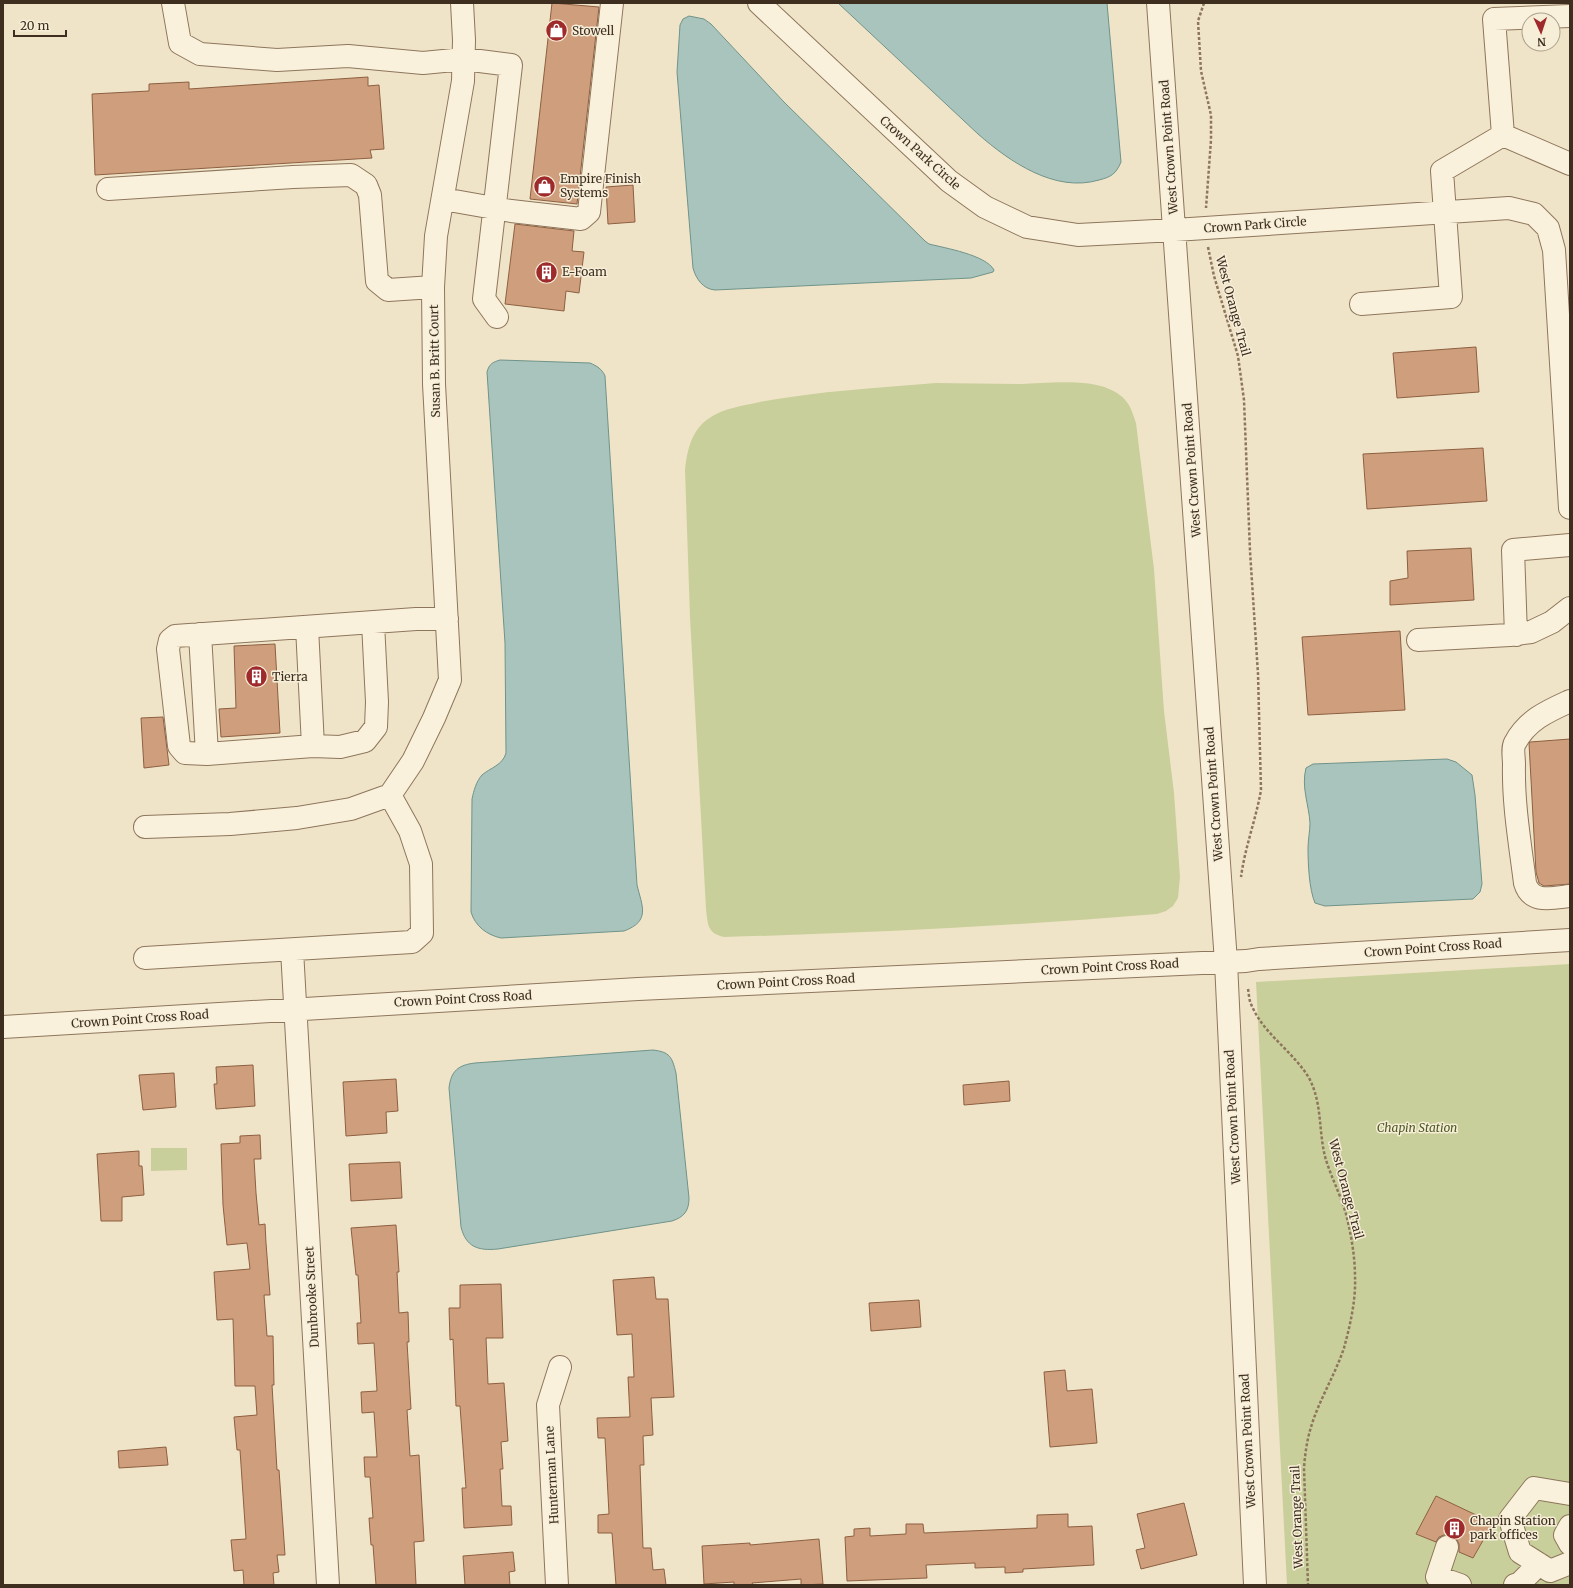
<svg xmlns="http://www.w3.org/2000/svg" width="1573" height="1588" viewBox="0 0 1573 1588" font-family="Merriweather,serif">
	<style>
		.green { fill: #c9cf9b }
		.water { fill: #a9c4bc; stroke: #6f938a }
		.building { fill: #cf9f7d; stroke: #8d5f41 }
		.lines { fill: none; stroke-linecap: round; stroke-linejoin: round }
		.minor-casing { stroke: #8d765c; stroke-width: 24 }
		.path { stroke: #8d765c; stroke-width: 2.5; stroke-dasharray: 3 2; stroke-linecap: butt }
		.minor { stroke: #faf1dc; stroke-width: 22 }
		.labels { text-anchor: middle; stroke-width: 3; stroke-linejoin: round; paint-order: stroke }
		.poi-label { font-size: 12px; fill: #3d2e20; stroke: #f7eed8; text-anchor: start }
		.street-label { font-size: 12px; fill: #3d2e20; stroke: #f7eed8 }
		.park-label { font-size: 12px; font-style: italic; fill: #4d5a26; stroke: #f7eed8 }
	</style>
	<rect width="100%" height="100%" fill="#f0e4c8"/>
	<!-- green -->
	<path class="green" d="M936,383C964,383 993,384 1021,384C1045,383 1088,379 1109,389C1126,396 1131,406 1136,423L1154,569L1164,711L1174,793L1180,877L1178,898L1173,906L1166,911L1157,914C1013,926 869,933 724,937C707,933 708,925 706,909L690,617L685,470C687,451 691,431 708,419C723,408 742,406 760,402C818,391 877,388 936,383Z
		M1570,964V1585H1287L1256,982Z
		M151,1148H187V1170L151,1171Z"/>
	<!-- water -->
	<path class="water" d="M838,3H1107L1121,162C1116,174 1111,177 1099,180C1055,193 1010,162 978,134Z
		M689,16L704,19L711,24L784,102L925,241L929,244C945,248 986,255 994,270L993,272L971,278L715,290C703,289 696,279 693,268L677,72L680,25L683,19Z
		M500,360L590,363C597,366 602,369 605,376L637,885C642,906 651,921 624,931L501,938C487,935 475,926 471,912L472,799C474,790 476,782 482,775C490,768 503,765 506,753L505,643L487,372C489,364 493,362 500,360Z
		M1447,759L1456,762L1472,775L1475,795L1482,884L1480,892L1473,899L1325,906L1315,903C1309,889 1308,863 1308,848C1308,840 1310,831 1310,823C1309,805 1301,787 1306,768L1313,764Z
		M653,1050C670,1052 672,1057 676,1073L689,1198C689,1211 684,1217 672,1221L498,1249C478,1251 466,1247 461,1227L449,1088C451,1071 458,1065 475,1063Z"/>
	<!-- building -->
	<path class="building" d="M552,3L599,7L577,204L530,199Z
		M368,77V86L379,85L384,149L370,150L372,158L95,175L92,94L149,91V84L189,82V89Z
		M633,185L635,222L608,224L606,187Z
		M515,224L574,231L572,251L584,252L579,293L566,291L564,311L505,304Z
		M1476,347L1479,392L1397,398L1393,353Z
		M1483,448L1487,501L1367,509L1363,454Z
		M1471,548L1474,600L1390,605V581L1408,578L1407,551Z
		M1400,631L1405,710L1308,715L1302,637Z
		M275,644L280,733L221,737L219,709L236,708L234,646Z
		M163,717L169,765L144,768L141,718Z
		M1570,739V884L1544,886L1539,883L1536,872L1529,743L1530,742Z
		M253,1065L255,1106L216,1109L214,1084H217L216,1067Z
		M174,1073L176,1107L143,1110L139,1075Z
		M396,1079L398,1111L386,1112L387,1133L346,1136L343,1082Z
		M1009,1081L1010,1101L964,1105L963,1085Z
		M260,1135L261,1159H254L256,1193L259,1225L265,1224L266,1243L270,1295H264L267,1336H273L274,1385H272L277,1470H279L285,1555H277L279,1572L273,1573L274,1585H244L243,1570L234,1571L231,1540L246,1539L240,1450H237L234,1417L257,1415L255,1386H235L233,1319L217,1320L214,1272L250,1269L247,1243L227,1245L223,1205L221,1144L240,1143V1136Z
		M139,1151V1166H142L144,1195L122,1197V1221H101L97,1154Z
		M400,1162L402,1198L351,1201L349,1164Z
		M396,1225L399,1272H397L399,1313L408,1312L409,1342H407L411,1409L407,1410L410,1456L419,1455L424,1541L414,1542L416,1585H376L373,1545H371L369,1518H373L370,1477H365L364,1457H377L374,1412L362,1413L361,1392L377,1391L374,1343L358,1344L357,1323H361L358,1275H356L351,1228Z
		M654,1277L656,1299H668L674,1397L651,1398L653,1435L643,1436L644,1465H640L643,1548H651L653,1570L664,1569L666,1585H616L612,1533H598V1515L609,1514L605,1438H598L597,1418L630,1417L628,1377H634L632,1334L617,1335L613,1280Z
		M501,1284L503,1338H486L488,1384L504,1383L508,1441L501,1442L503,1469H500L502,1506H511L512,1525L464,1528L462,1488H466L460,1406H456L453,1339L450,1340L449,1308H460V1285Z
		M919,1300L921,1327L871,1331L869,1303Z
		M1065,1370L1067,1391L1092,1389L1097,1443L1050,1447L1044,1372Z
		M166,1447L168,1465L119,1468L118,1451Z
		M1436,1496L1493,1523L1473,1558L1459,1552V1544L1456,1538L1451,1535H1444L1439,1537L1436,1542L1416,1534Z
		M1184,1503L1197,1555L1141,1569L1136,1550L1145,1548L1137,1514Z
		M1068,1514V1527L1092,1526L1094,1565L1023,1569V1572L1005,1573V1567L975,1568V1563L926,1565L927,1578L847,1581L845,1537L854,1536V1529L870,1528V1536L906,1534V1524H923L924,1533L1037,1528V1515Z
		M819,1539L823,1584L801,1585V1579L752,1583L753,1585H734V1582L704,1584L702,1546L750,1543V1545Z
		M513,1552L515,1571L509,1572L510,1585H465L463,1556Z"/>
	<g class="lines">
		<defs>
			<path id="minor" d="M173,3L180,43L200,54L277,60L348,56L423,63L464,59L511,65L484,299L497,317
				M759,3L949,181L985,207L1027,227L1078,235L1175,230L1509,208L1534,214L1548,228L1554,250L1570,508
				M1158,3L1226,962L1255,1585
				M1503,135L1570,164
				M108,189L293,177L351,175L366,185L370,195L377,281L388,290L433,287
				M443,199L511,211L581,219L589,212L612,3
				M1361,304L1451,297L1442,171L1503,135L1494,19L1570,16
				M373,623L377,702L376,727L365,741L340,747L313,746L207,754L185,753L179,746L168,649L170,640L175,636L416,619H447
				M307,627L313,746
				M200,634L207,754
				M1516,635L1513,550L1570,545
				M1418,640L1510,635L1531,632L1552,622L1570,608
				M1570,701C1548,711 1527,720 1515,743C1512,748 1514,758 1514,764C1513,804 1520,843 1525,883C1531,904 1552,898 1570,896
				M145,827L230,824L297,818L351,809L390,795L413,761L434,718L450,680L434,384L433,287L436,236L463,81L464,40L462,3
				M292,950L328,1585
				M145,958L412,942L422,933L421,864L410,831L390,795
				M3,1027L638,989L1246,961L1259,959L1570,940
				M1570,1494L1534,1488L1510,1519L1520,1552L1550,1571L1570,1563
				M1570,1526L1565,1535L1570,1544
				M1447,1547L1437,1577L1460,1585
				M557,1585L548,1405L560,1367
				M1515,1585L1519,1584L1539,1564"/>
		</defs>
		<!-- minor casing -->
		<use href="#minor" class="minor-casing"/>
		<!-- path -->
		<path class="path" d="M1204,3L1198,21L1201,71L1211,115V140L1206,208
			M1208,247L1214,276L1238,356L1244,400L1250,551L1258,674L1261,790C1256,819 1245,847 1241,877
			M1248,989C1249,994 1249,1000 1251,1004C1263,1034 1293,1051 1309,1078C1323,1104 1318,1133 1326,1160C1332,1179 1341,1196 1346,1214C1351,1234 1355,1256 1355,1277C1356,1300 1350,1326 1344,1348C1335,1375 1319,1400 1311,1427C1307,1440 1305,1454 1304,1468L1308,1585"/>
		<!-- minor -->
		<use href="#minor" class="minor"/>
	</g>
	<!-- icons -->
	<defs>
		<symbol id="shop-disc" viewBox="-11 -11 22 22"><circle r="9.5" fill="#9e2a2b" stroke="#f7eed8"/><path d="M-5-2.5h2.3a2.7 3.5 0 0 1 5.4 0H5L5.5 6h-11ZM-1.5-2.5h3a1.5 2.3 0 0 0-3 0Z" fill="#fff"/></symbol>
		<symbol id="building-disc" viewBox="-11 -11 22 22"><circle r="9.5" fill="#9e2a2b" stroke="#f7eed8"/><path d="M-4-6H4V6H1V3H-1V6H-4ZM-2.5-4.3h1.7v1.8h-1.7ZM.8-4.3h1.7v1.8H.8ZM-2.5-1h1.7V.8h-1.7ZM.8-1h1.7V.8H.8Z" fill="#fff"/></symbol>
	</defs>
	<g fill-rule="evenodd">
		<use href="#shop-disc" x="544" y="18" width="25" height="25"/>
		<use href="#shop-disc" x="532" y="174" width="25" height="25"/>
		<use href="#building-disc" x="534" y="260" width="25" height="25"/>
		<use href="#building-disc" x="244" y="664" width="25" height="25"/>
		<use href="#building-disc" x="1442" y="1516" width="25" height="25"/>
	</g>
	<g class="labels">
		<!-- poi labels -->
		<g class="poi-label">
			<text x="572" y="35">Stowell</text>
			<text x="560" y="183">Empire Finish<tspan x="560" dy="14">Systems</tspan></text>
			<text x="562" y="276">E-Foam</text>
			<text x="272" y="681">Tierra</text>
			<text x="1470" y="1525">Chapin Station<tspan x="1470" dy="14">park offices</tspan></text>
		</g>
		<!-- street labels -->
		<g class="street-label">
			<text transform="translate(1169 147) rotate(-94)" y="4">West Crown Point Road</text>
			<text transform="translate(920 153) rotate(42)" y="4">Crown Park Circle</text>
			<text transform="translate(1255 225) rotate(-4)" y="4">Crown Park Circle</text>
			<text transform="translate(1233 306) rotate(75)" y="4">West Orange Trail</text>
			<text transform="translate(435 361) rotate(-91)" y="4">Susan B. Britt Court</text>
			<text transform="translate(1192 470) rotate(-94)" y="4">West Crown Point Road</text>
			<text transform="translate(1214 794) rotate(-94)" y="4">West Crown Point Road</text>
			<text transform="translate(1433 948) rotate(-4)" y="4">Crown Point Cross Road</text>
			<text transform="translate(1110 967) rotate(-3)" y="4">Crown Point Cross Road</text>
			<text transform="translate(786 982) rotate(-3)" y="4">Crown Point Cross Road</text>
			<text transform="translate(463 999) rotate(-3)" y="4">Crown Point Cross Road</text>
			<text transform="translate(140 1019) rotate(-4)" y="4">Crown Point Cross Road</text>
			<text transform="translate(1233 1117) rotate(-93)" y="4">West Crown Point Road</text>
			<text transform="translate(1346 1189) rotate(75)" y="4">West Orange Trail</text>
			<text transform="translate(312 1297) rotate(-93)" y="4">Dunbrooke Street</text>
			<text transform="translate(1248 1441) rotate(-93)" y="4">West Crown Point Road</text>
			<text transform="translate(552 1475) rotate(-93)" y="4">Hunterman Lane</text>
			<text transform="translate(1297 1517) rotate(-92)" y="4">West Orange Trail</text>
		</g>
		<!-- park labels -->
		<g class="park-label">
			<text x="1417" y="1132">Chapin Station</text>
		</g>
	</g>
	<!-- border -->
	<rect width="1573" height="1588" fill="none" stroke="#3d2e20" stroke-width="8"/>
	<!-- north arrow -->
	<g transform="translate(1541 32) rotate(177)"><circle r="19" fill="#f7eed8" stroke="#ada18e"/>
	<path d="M0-3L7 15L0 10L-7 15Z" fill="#9e2a2b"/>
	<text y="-6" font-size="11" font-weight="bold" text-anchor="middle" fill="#3d2e20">N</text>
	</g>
	<!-- scale -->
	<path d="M14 30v6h52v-6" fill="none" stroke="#3d2e20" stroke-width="2"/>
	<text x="20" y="30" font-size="12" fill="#3d2e20" stroke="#f7eed8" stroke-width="3" paint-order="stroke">20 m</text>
</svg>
